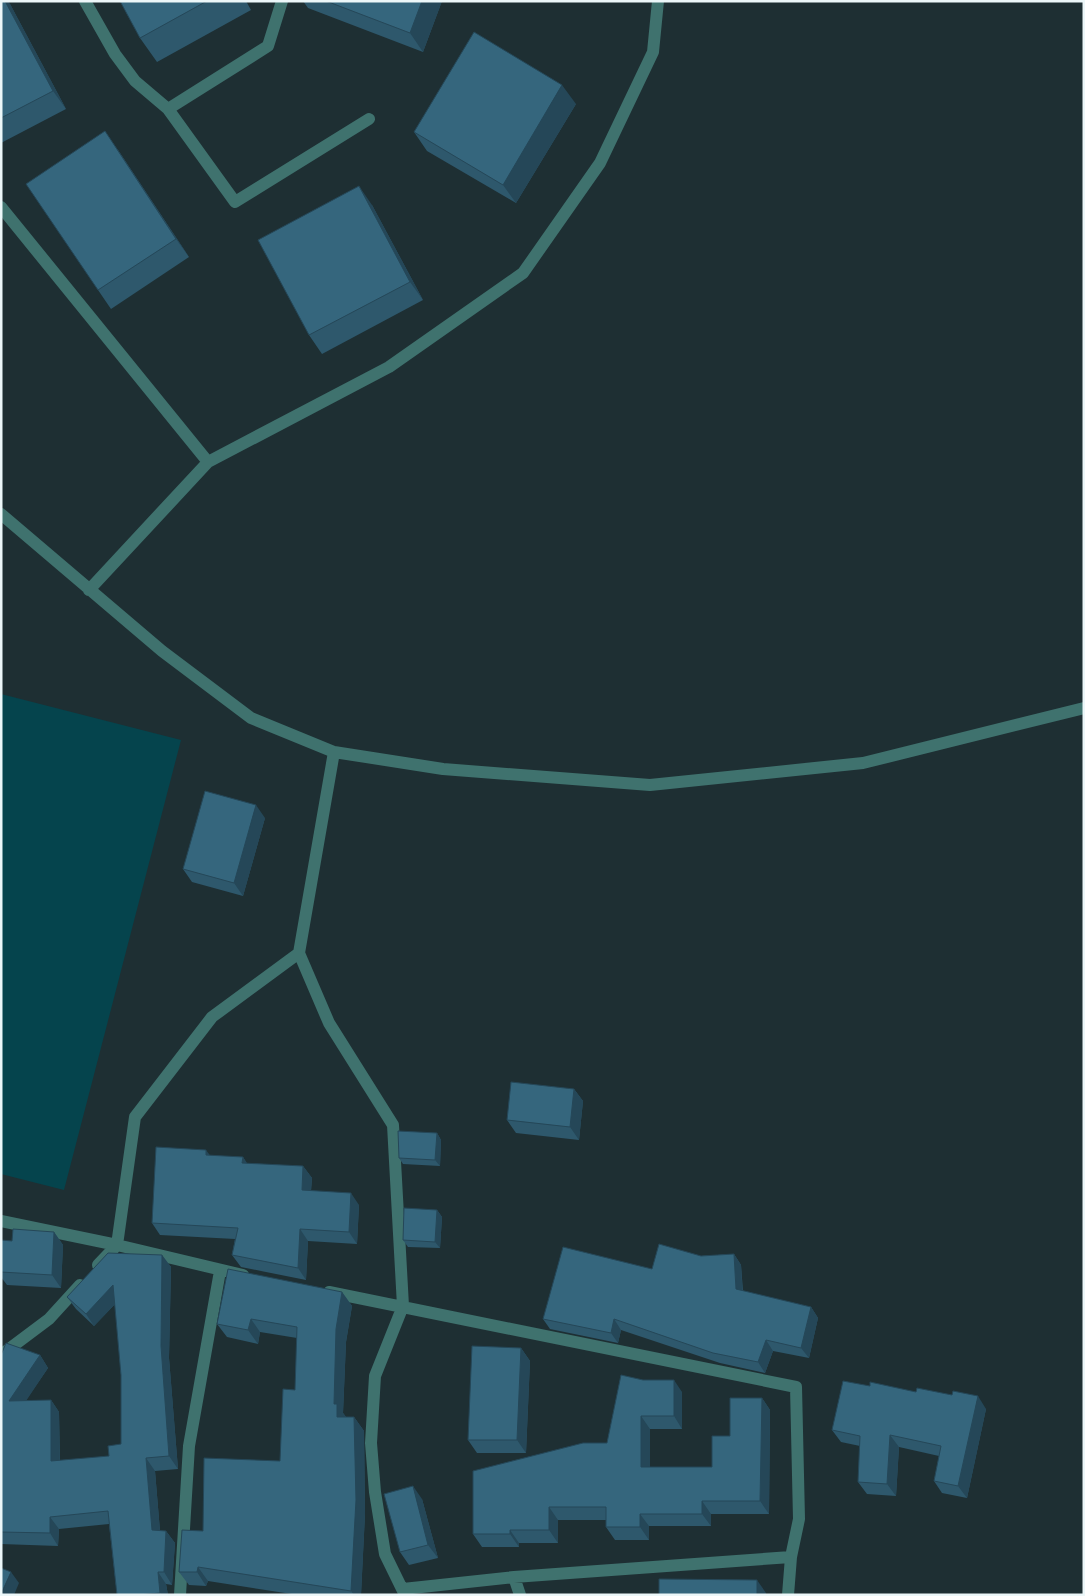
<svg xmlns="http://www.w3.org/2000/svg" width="1085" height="1596" viewBox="0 0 1085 1596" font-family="Lato,sans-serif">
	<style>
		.green { fill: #05444d }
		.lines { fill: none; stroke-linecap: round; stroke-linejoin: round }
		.minor { stroke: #3f726e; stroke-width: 12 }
		.wall { fill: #2e586c }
		.shaded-wall { fill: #254758 }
		.building { fill: #35667d; stroke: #254758 }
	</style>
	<rect width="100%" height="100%" fill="#1e2f33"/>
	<!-- green -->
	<path class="green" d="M1,694L181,740L64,1190L1,1174Z"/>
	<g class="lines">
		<!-- minor -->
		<path class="minor" d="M85,1L115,54L135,81L168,109L235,202L369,119
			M168,109L268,46L282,1
			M1,207L208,462
			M1,514L162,651L251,718L334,752L443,769L650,785L863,763L1084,708
			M89,590L208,462L389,367L523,273L600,163L653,52L658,1
			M299,953L334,752
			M1,1221L117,1245L135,1117L212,1017L299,953L329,1023L393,1125L403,1306L375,1376L371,1443L375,1492L385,1554L405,1595
			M98,1265L117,1245L243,1275
			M329,1292L796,1387L799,1519L791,1557L514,1577L403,1589
			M1,1355L49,1319L80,1285
			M514,1577L520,1595
			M180,1595L189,1446L220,1271
			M788,1595L791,1557"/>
	</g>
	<!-- wall -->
	<path class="wall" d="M1,1L10,4L66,109L1,143Z
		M120,1H246L251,10L157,62L140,38Z
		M303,1H442L423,52L308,8Z
		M576,104L516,203L427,151L414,132Z
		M118,150L189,257L111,309L98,290Z
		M372,205L423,300L322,354L309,335Z
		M265,818L243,896L192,882L183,869Z
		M574,1089L583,1101L579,1140L516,1133L507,1120Z
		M437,1133L441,1140L440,1166L403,1164L399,1158Z
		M211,1156L243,1157L247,1164L303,1166L312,1178L311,1191L359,1205L357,1244L308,1241L306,1280L241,1267L232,1255L235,1239L160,1235L152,1223Z
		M437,1210L442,1217L440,1248L408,1247L403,1240Z
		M54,1232L63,1245L61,1288L7,1285L1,1277V1272L12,1241Z
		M734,1254L741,1265L743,1291L811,1307L818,1318L809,1358L773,1351L765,1373L720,1363L621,1330L618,1343L550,1329L543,1319L652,1269L701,1256Z
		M162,1255L171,1267L169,1358L178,1469L155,1471L160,1531H166L175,1543L172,1585L166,1584L168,1595H117L109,1524L59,1529L58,1546L1,1544V1355H40L48,1368L26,1400H51L59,1412L60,1461L109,1456L121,1444V1375L115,1304L94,1326L76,1309L67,1297Z
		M342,1292L352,1306L346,1342L343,1413L346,1417H354L364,1431L365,1514L361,1595H298L208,1581L206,1586L189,1585L179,1572L203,1531L280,1461L295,1390L297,1338L260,1332L258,1344L227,1337L217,1324Z
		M521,1348L530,1361L526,1453H477L468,1440Z
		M621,1375L682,1392V1429H650V1467H712L730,1436L762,1398L770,1410L769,1514H711V1526H649V1540H615L606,1527V1520H558V1543H519V1547H482L473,1534L607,1443Z
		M870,1386L916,1392L986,1409L967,1498L942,1493L934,1481L939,1456L899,1447L896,1496L867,1494L858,1482L860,1446L841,1442L832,1430Z
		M422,1499L438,1558L409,1565L400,1552Z"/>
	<!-- shaded-wall -->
	<path class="shaded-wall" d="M5,1H8L10,4L66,109L53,91Z
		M422,1H442L423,52L410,33Z
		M562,85L576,104L516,203L503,185Z
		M105,131L118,150L189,257L176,239Z
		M359,186L372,205L423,300L410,282Z
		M256,805L265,818L243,896L234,883Z
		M574,1089L583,1101L579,1140L570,1127Z
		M437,1133L441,1140L440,1166L435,1160Z
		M206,1150L215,1162L206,1155Z
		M243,1157L251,1169L242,1163Z
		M303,1166L312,1178L310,1202L302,1190Z
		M351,1193L359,1205L357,1244L349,1232Z
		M437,1210L442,1217L440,1248L435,1242Z
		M300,1229L308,1241L306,1280L298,1268Z
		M54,1232L63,1245L61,1288L52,1275Z
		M734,1254L741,1265L743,1299L736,1289Z
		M162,1255L171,1267L169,1358L178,1469L169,1456L161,1346Z
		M113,1285L122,1297L94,1326L86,1314Z
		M342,1292L352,1306L346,1342L343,1413L347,1418L337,1417L334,1404L336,1329Z
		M811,1307L818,1318L809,1358L801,1348Z
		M251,1319L260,1332L258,1344L248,1330Z
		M614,1319L621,1330L618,1343L611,1333Z
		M766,1340L773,1351L765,1373L758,1362Z
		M521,1348L530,1361L526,1453L517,1440Z
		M40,1355L48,1368L18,1413L9,1401Z
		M674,1380L682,1392V1429L674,1416Z
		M978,1396L986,1409L967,1498L958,1486Z
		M762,1398L770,1410L769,1514L760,1501Z
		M51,1400L59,1412L60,1474L51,1461Z
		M641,1416L650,1429V1480L641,1467Z
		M354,1417L364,1431L365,1514L361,1595H354L351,1591Z
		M890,1435L899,1447L896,1496L887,1484Z
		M146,1458L155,1471L161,1543L152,1530Z
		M413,1486L422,1499L438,1558L428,1545Z
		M702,1501L711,1514V1526L702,1514Z
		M549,1507L558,1520V1543L549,1530Z
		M640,1514L649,1526V1540L640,1527Z
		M50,1517L59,1529L58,1546L50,1533Z
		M510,1530L519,1543V1547L510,1534Z
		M166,1531L175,1543L172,1585L164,1572Z
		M198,1567L208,1581L206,1586L197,1572Z
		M11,1572L19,1583L14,1595H1Z
		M158,1572L166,1584L168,1595H162L160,1593Z
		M757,1580L766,1593V1595H757Z"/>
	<!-- building -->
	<path class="building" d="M1,1H5L53,91L1,118Z
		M120,1H207L140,38Z
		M326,1H422L410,33Z
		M474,32L562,85L503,185L414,132Z
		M105,131L176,239L98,290L26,184Z
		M359,186L410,282L309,335L258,240Z
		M205,791L256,805L234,883L183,869Z
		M511,1082L574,1089L570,1127L507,1120Z
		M398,1131L437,1133L435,1160L399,1158Z
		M156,1147L206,1150V1155L243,1157L242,1163L303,1166L302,1190L351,1193L349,1232L300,1229L298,1268L232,1255L238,1228L152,1223Z
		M404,1208L437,1210L435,1242L403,1240Z
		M13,1229L54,1232L52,1275L1,1272V1240L12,1241Z
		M659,1244L701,1256L734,1254L736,1289L811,1307L801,1348L766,1340L758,1362L713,1353L614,1319L611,1333L543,1319L563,1247L652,1269Z
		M108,1253L162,1255L161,1346L169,1456L146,1458L152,1530L166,1531L164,1572H158L160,1593L138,1595H117L108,1511L50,1517V1533L1,1532V1355L6,1343L40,1355L9,1401L51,1400V1461L109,1456L108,1446L121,1444V1375L113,1285L86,1314L67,1297Z
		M228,1269L342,1292L336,1329L334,1404H337V1417H354L356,1500L351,1591L198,1567L197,1572H179L182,1530L203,1531L204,1458L280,1461L283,1389L295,1390L297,1327L251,1319L248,1330L217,1324Z
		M472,1346L521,1348L517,1440H468Z
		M621,1375L643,1380H674V1416H641V1467H712V1436H730V1398H762L760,1501H702V1514H640V1527H606V1507H549V1530H510V1534H473V1471L583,1443H607Z
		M843,1381L870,1386V1382L916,1392L917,1388L952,1395L953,1391L978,1396L958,1486L934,1481L941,1446L890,1435L887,1484L858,1482L860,1436L832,1430Z
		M413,1486L428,1545L400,1552L384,1494Z
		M1,1568L11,1572L1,1594Z
		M659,1579L757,1580V1595H659Z"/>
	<!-- border -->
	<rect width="1085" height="1596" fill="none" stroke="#ecf7f9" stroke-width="5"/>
</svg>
